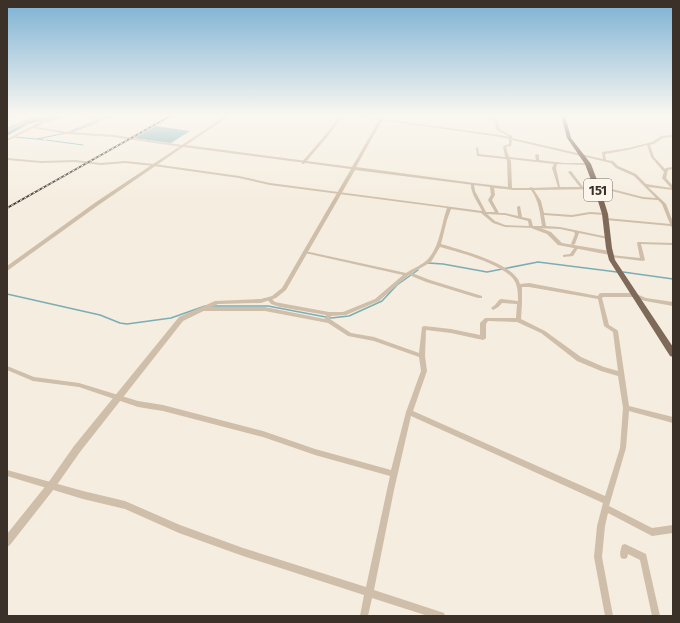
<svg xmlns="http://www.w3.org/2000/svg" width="680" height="623" viewBox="0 0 680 623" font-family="'Fira Sans',sans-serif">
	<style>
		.water { fill: #7badb5 }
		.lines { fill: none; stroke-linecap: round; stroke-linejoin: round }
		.stream-far1 { stroke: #7badb5; stroke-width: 1 }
		.stream { stroke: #7badb5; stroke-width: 1.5 }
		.minor { fill: #cfbea9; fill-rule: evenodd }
		.tertiary { fill: #cfbea9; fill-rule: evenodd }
		.primary { fill: #7f6959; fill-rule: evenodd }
		.rail-casing { stroke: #3b3129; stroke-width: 2 }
		.rail { stroke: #fcf6ec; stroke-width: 1; stroke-dasharray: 2.5; stroke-linecap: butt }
		.labels { text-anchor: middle; stroke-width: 4; stroke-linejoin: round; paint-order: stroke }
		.shield { fill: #fcf6ec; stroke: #756c64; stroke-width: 1 }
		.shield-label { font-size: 13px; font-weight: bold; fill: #3b3129 }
	</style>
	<rect width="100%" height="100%" fill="#f5eddf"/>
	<!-- water -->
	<path class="water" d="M60,115H67L28,124L7,136V132L32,120Z
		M156,126L190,131L171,143L134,138Z"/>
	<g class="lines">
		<!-- stream-far1 -->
		<path class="stream-far1" d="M109,117L114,115
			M31,119L44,115
			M7,129L14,125
			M69,133L98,122
			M14,137L37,139L66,133
			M38,139L44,140
			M46,140L83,145"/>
		<!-- stream -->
		<path class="stream" d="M428,263L443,264L487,272L538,262L617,272
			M623,272L673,279
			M7,294L100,315L120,323L127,324L171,318L205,306
			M212,306H268L331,318L349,316L382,301L397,285L418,270"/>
		<!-- minor -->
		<path class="minor" d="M17,115H20L7,119V117Z
			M45,115H48L27,122L7,131V129L25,120Z
			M72,115H75L44,123L36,127L67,132L103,117H104V119L71,132L113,135L182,145L183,146L182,147L113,137L67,134L33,128L7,141V139L42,121Z
			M341,115H343L328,136L304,164H302V162L326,134Z
			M348,115H352L500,135L510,137L497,130L495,121L489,115H491L497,121L499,129L512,136V138L603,159L602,152L628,148L652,142L661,136L673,135V137L663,138L654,144L650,145L654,157L665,169L666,168L673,167V169L668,170L666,178L673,186V190L648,187L666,204L673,222V228H672L671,226L606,220L604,219L606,218L670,224L662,204L658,200L643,199L604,189L534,190L541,201L544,213L572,215L590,212L605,213L607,214L605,215L590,214L572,217L544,215L546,226L560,227L608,237L610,238L608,239L579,233L575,244L573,245L571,244L575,234L574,232L560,229L505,227L493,223L481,213L451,209L447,220L441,244C461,250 506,262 517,278C519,280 519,282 520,284L529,283L598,296L599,294L601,293H634L646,298L673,302V306L645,301L634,297H603L602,298L609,325L617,330L618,331L629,406L673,417V423L629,411L626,448L609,506L652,528L673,525V533L652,536L608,513L605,526L602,557L613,616H605L594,557L597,526L603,503L411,416L394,490L374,590L441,612L444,613L445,616H428L372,598L368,616H360L364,595L243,556L179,533L125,509L83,499L7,476V470L83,491L125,501L180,525L243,548L366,587L390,476L315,455L263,437L163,411L138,407L79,387L33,381L7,370V366L34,377L79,383L138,401L163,405L263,431L315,449L391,470L406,412L421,371L419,357L374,341L348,336L328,323L265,311H202L200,309L202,307H265L325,319L326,315L280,307L271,304L267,299L269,297L271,298L275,302L280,303L329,312H343L375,299L403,275L305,253H303V251H305L406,273C412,269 424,264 428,259C440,246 441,225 447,208L270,185L239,178L154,166L125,163L101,165L75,162L41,163L7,160V158L41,161L75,160L101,163L125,161L154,164L239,176L270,183L482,211C478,202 470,193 471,183H474L508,187L507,161L506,159L477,156L476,148L477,147L478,148L479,154L505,157L503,146L509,144V139L500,137ZM512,140L611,163L616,168L634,176L656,198L643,197L604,187H583L571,171H570L568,172L580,187H560L556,168L557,164L588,165L590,164L589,163H564L539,160V155L537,154L535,155L536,160L509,157L506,147L511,146ZM647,145L651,157L664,172L662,178L671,188L646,184L636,174L618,166L613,161L606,160L605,154L628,150ZM510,159L554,164L552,168L558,187L533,188L531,187L529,188H512L511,161ZM474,185L490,187L491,195L488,200L495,212H486L475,191ZM494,188L514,190H531C539,200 540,214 542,226H533L531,219L522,217L520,206H519L517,207L518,216L505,213H499L492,200L495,195ZM487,214L505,215L528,221L529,226L505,225L495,221ZM440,247C459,252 503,264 514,280C518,286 518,294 518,301L501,299L499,300L495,305L491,308L493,310C497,308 500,306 502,303L517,304L516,318H485L480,323V335L451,329L424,326L422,327L419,353L374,337L351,333L330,319L331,316L346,315L379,301L409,275L426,282L478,298H482V296L430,280L412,273L431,262ZM522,287H529L598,299L604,326L613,332L618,371L604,367L581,357L545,331L521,319L522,303ZM488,321L517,322L541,333L577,361L601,371L618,376L623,408L620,448L605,496L413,411L427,371L425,356L426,330L451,333L483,340L485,339L486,338V324Z
			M638,242L673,243V245L641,244L645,260L643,261L611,257L609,256L611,255L640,258L637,243Z
			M575,247H576L578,248L573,256L563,257V255L570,254Z
			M625,544L646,554L660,616H652L640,560L628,554L627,558L624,559L621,558C619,554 621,549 622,545Z"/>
		<!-- tertiary -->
		<path class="tertiary" d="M76,115L99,118L118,115H123L99,120L77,116Z
			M227,115H231L186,145L352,167L382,115H385L356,167L474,183L476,184L474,185L355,170L286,290L276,298L261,303L218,304L183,321L80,452L54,489L10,545L7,547V534L48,483L74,446L179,317L215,301L261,299L272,296L282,288L351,169L183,147L100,204L7,271V266L96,202Z
			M531,226H535L551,232L562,243L610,251L613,253L610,255L558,245L547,234L531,228Z"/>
		<!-- primary -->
		<path class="primary" d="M561,115H565L571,138L591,164L600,188L608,214L612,248L615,260L673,347V357L670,356L609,260L606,248L602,214L594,188L585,164L567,138Z"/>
		<defs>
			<path id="rail" d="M7,208L172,115"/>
		</defs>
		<!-- rail casing -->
		<use href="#rail" class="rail-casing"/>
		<!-- rail -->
		<use href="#rail" class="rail"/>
	</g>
	<!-- sky -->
	<linearGradient id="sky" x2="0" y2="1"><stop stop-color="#7cb1d4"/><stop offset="0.57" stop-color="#faf7f1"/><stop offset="1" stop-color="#faf7f1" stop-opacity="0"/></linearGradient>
	<rect width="680" height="202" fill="url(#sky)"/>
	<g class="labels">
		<!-- shield labels -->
		<rect class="shield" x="584" y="179" width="28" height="22" rx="3"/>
		<g class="shield-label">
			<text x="598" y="195">151</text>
		</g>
	</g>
	<!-- border -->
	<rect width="680" height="623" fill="none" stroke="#3b3129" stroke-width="16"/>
</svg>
